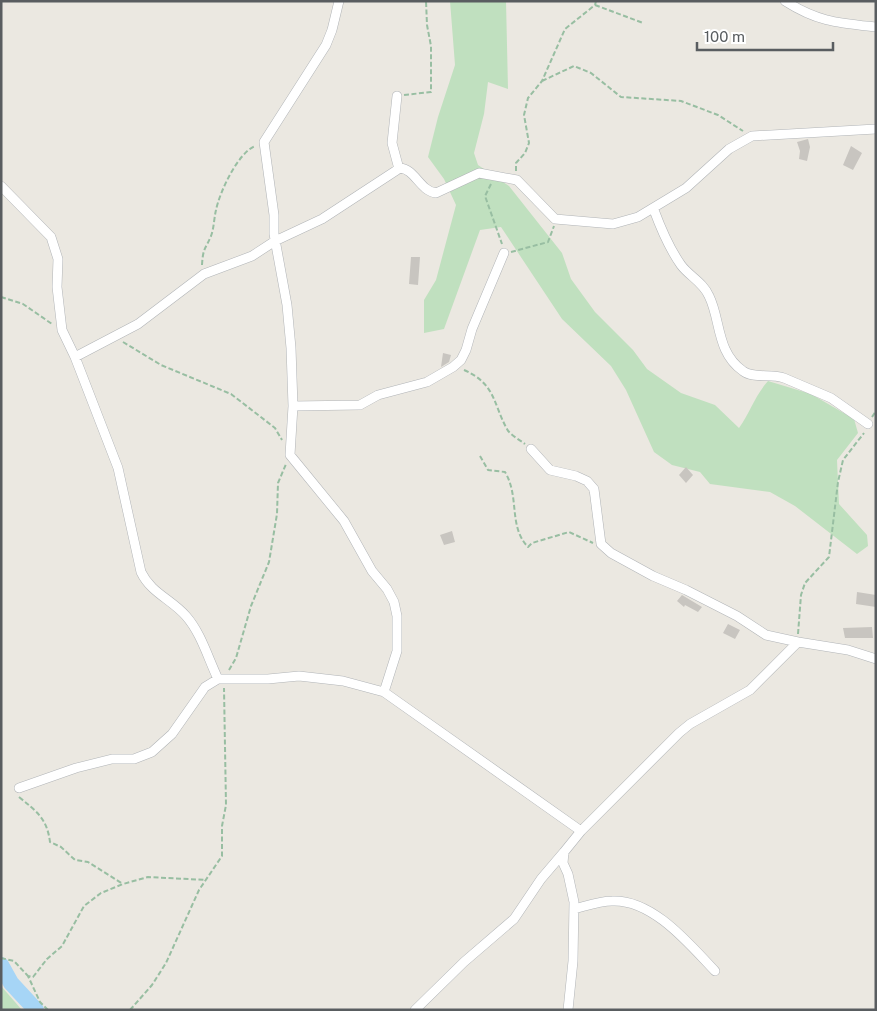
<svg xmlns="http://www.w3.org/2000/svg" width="877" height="1011" viewBox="0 0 877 1011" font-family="'Public Sans',sans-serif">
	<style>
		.green { fill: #c0e0bf }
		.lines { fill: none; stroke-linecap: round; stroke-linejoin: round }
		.river { stroke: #a6d5f6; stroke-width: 16 }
		.building { fill: #c8c5c0 }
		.street-casing { stroke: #b1b4b7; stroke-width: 10 }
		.path { stroke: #98bea2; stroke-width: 2; stroke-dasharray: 5 2.5; stroke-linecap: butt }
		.street { stroke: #fff; stroke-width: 9 }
	</style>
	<rect width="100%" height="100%" fill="#ebe8e1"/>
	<!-- green -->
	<path class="green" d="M450,1H506L508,89L488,82L484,114L474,153L478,165L509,186L562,253L571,279L595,312L633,350L647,369L681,393L715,405L739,428C751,411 754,397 768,381L811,394L854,419L858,433L837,460L839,504L867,535L868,546L857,554L795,506L770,492L710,484L700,472L672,465L654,452L626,390L611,366L562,319L501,227L480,230L444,329L424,333V300L436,280L456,205L444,179L428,157L438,117L455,65Z
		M1,986L22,1010H1Z"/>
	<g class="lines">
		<!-- river -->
		<path class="river" d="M1,965L11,983L36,1010"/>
	</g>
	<!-- building -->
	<path class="building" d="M808,139L810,147L807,161L799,159L800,151L797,142Z
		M851,146L862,153L853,170L843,165Z
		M411,257H420L418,285L409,284Z
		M443,353L451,355L449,362L441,367Z
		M686,467L693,475L686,483L679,475Z
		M452,531L455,542L444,545L440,535Z
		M857,592L876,595V607L856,604Z
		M682,595L702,607L698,612L685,605L684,607L677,601Z
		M728,624L740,630L735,639L723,633Z
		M872,627L873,638H845L843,628Z"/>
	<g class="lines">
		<defs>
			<path id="street" d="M339,1L332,30L326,45L264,142L274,215V234L287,305L291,348L293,406L290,455L344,521L372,571L387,589L394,602L397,616V651L384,692
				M785,1C818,22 838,23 876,27
				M397,96L392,143L399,169
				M1,186L51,237L58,259L57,287L62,330L75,357L118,468L141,572C151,593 171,599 186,616C201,633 208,658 218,679
				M654,210C661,229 669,248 681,265C689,276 703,282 709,296C721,320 716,352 743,371C753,379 772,373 784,378L831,398L868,424
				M75,357L138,324L204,274L252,256L275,241L322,219L400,168C415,169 420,191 436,193L479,173L517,180L555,219L613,224L638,217L686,188L729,149L752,136L876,129
				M293,406L360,405L378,395L427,382L453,367L461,360L466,350L472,329L504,253
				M531,449L550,470L576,476L587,481L594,489L601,544L611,553L653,576L686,590L737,616L766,635L798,642
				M19,788L76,768L112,759H134L152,752L172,734L205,687L218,679H268L299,676L343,681L384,692L581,831
				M574,909C586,906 600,901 612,901C653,899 690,945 715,971
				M415,1010L464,962L514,919L541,879L564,852
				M568,1010L573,961L574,902L568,874L563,863L564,852L581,831L679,733L690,724L750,690L798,642L848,650L876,659"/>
		</defs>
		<!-- street casing -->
		<use href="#street" class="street-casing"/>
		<!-- path -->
		<path class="path" d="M595,5L643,23
			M542,81L574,66L591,73L621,97L681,101L718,115L743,131
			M404,95L431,92V46L427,25L426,1
			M516,171V163L525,153L529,143L524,115L528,98L542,81L565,29L595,5L596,1
			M491,184L485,196L502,244
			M511,252L548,242L554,226
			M202,265C203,248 205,250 211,236C214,228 214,218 216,210C220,191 238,153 255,146
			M1,297L23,304L52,324
			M123,342L161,365L231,394L275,428L282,440
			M464,370C496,384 493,404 507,429C510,435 520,440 525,444
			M872,417L876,411
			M480,456L488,470L505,472C520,497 508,526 528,547L532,543L569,532L593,543
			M798,634L801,595L805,583L829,557L838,482L843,460L864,433
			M229,670L236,658L251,606L269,562L277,514L278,483L286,464
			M19,797C36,811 47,818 50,842L61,847L75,860L88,862L123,884
			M1,958L14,961L28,976
			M48,1010L40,1002L28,976L33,977L47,959L62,946L84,906L101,893L123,884L148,877L206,880
			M130,1010L152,985L166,963L199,890L222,856V826L226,805L224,688"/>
		<!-- street -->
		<use href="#street" class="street"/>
	</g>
	<!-- border -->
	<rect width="877" height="1011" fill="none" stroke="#595d60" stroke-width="5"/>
	<!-- scale -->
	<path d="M697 42v8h136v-8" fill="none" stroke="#595d60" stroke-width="2.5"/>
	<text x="704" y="42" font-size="15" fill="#595d60" stroke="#ffffff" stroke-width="4" paint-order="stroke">100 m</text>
</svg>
